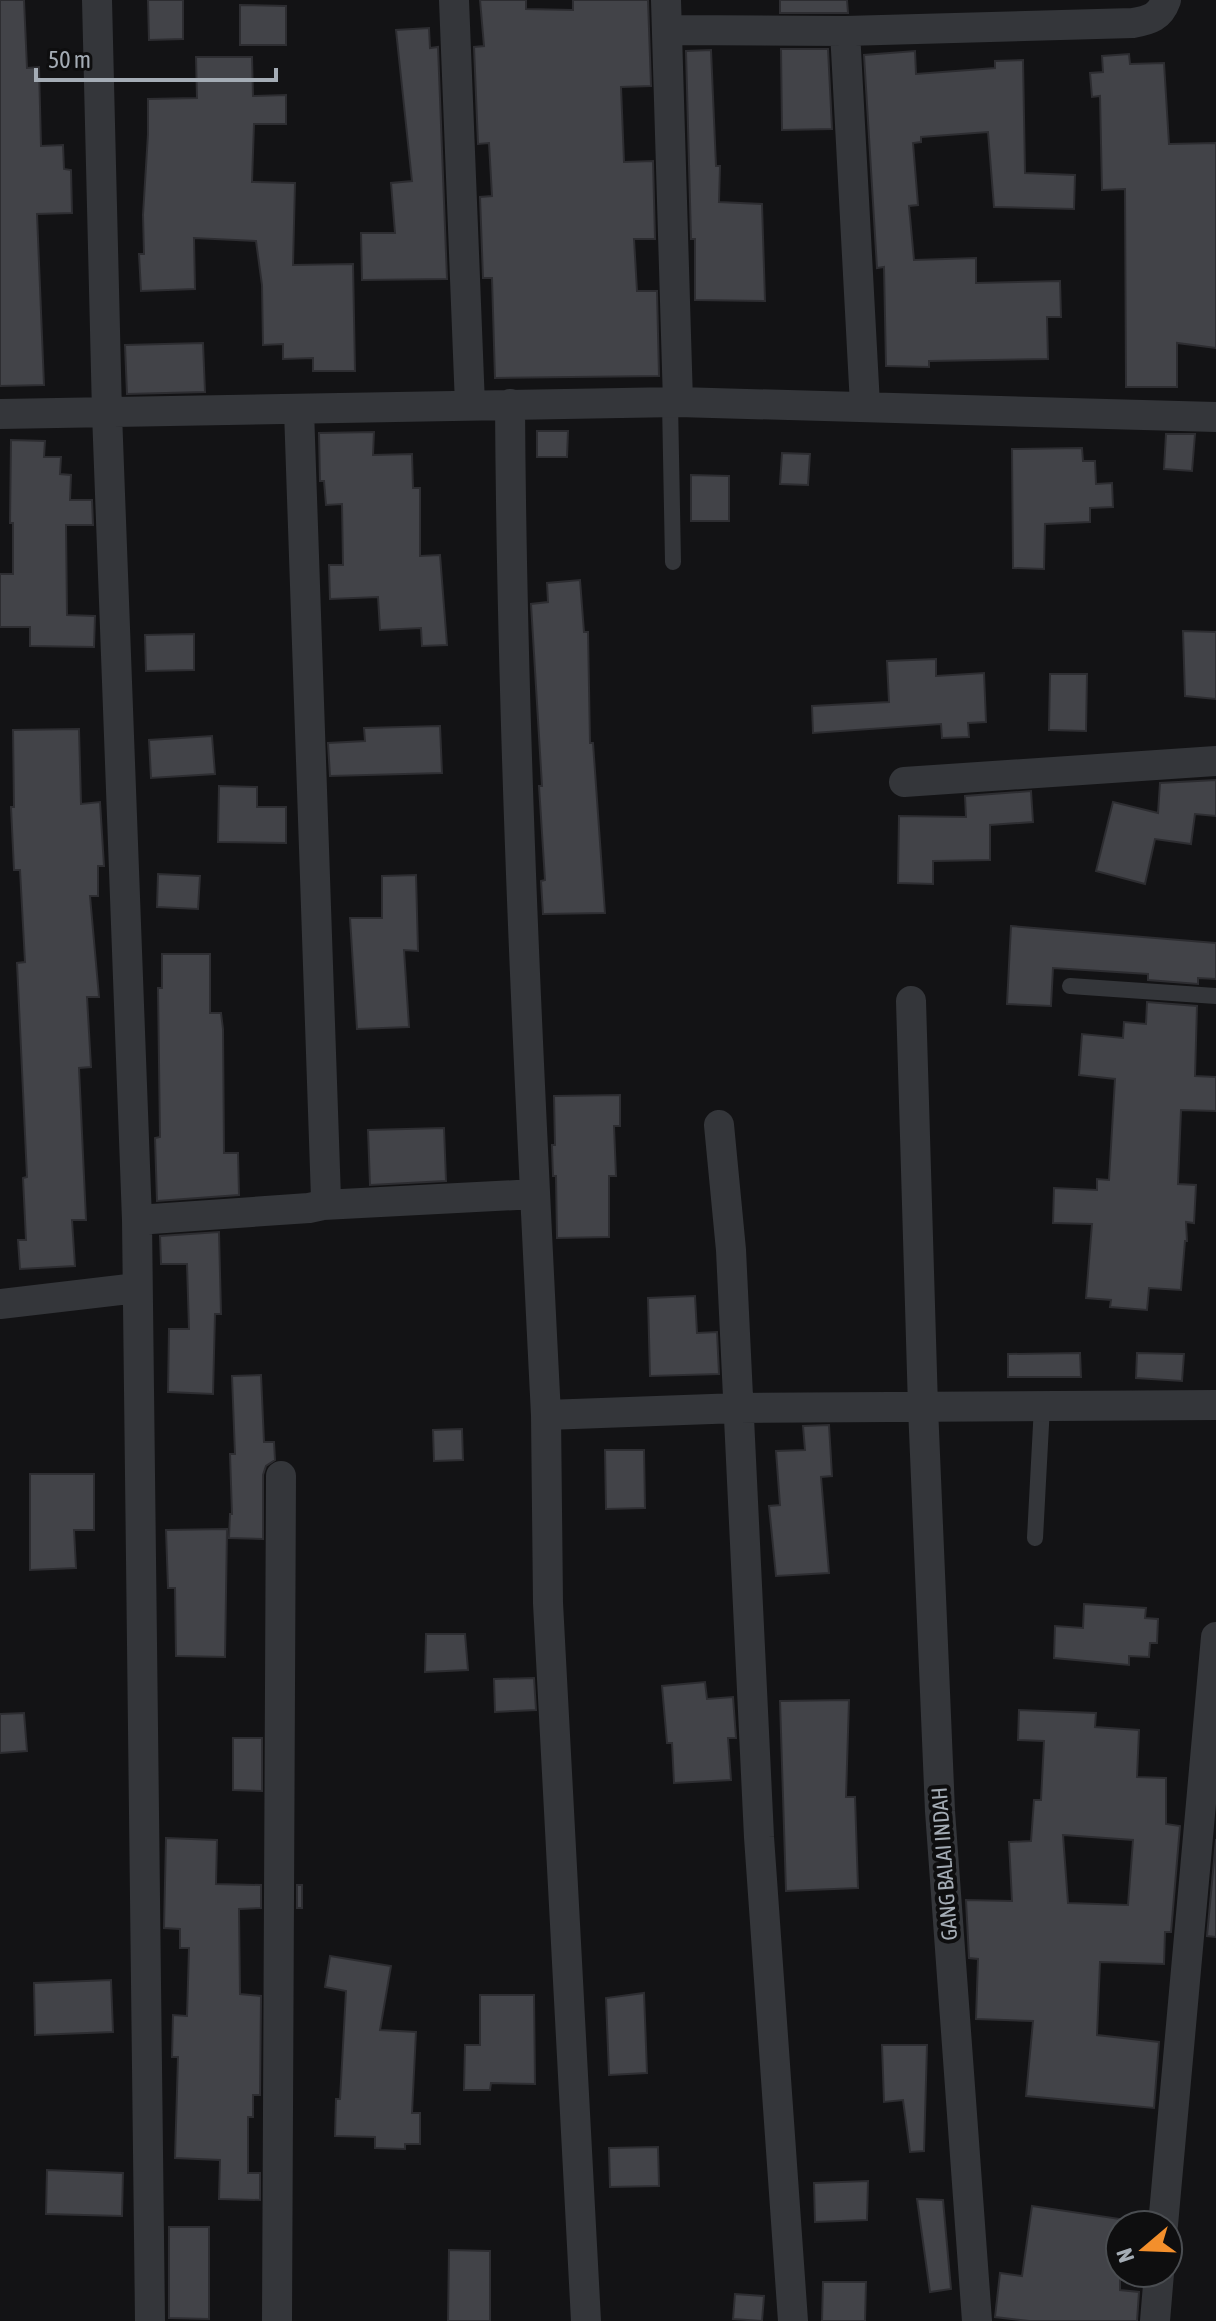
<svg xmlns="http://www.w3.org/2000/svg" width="1216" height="2321" viewBox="0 0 1216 2321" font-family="'Asap Condensed',sans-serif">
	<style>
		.building { fill: #424348; stroke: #2d2d31; stroke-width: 2; fill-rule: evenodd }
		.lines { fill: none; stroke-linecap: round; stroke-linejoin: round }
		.lane { stroke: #34363a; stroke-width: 16 }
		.street { stroke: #34363a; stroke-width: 30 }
		.labels { text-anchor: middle; stroke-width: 8; stroke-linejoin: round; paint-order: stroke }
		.street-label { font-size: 22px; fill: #a4acb5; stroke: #0e0e0f }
	</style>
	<rect width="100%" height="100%" fill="#131315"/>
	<!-- building -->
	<path class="building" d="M0,0H24L27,68L39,67L41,146L63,145L64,169L71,170L72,213L37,214L44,385L0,386Z
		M148,0H183V39L149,40Z
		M480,0H526V9L573,10V0H648L651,86L621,87L624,162L653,161L655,239H634L637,291H657L659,376L495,378L492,278H483L480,197L492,196L489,143L478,144L474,47L484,46Z
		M780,0H847L848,13H780Z
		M240,5L286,6V45H240Z
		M429,28L430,48L438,47L447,279L362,280L361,233H395L391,183L412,181L396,30Z
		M781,49H828L832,129L782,130Z
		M711,50L716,166H720L719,202L762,204L765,301L695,300V239H691L686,51Z
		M915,51L916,74L995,68V61L1023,60L1025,173L1075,175L1074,209L994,207L988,132L921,137V142L913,143L918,205L909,206L914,260L976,258V283L1060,281L1061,317H1047L1048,359L929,361V367L886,366L884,267L877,268L864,55Z
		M1129,54L1130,64L1164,63L1169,144L1216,143V348L1177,343V387H1126L1125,189L1102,190L1100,96L1092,97L1090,73L1103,72L1102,56Z
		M196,57H252L253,96L286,95V124H254L252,182L295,183L293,265L353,264L355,371H313V358L283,359V344L263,345L262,285L256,241L194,238L195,289L141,291L139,254H144L143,215L148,134V99L197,98Z
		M203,343L205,392L127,394L125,345Z
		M537,431H568L567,457H537Z
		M374,432L373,455L412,454L413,488H420V556L440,555L447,645L422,646L421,628L380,630L378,597L330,599L329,565H343L342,504L326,505L324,481H320L319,433Z
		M1166,434H1195L1192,471L1164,469Z
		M11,440L45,441L44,457H61L60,474L71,475L70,500H92L93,525H66L67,615L95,616L94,647L30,646V627H0V574H13V523H10Z
		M1082,448L1083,461H1095L1096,484L1112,483L1113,507L1090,508V522L1045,524L1044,569L1013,568L1012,449Z
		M782,453L810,454L808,485L780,484Z
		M691,475L729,476V521H691Z
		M580,580L584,632H588L590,743H593L605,913L543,914L541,881L545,880L539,786H542L531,604L548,602L547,583Z
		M1183,631L1216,632V699L1185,696Z
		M194,634V670L146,671L145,635Z
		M936,659V676L984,673L986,722L968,723L969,737L942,738L941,724L813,733L812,706L889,702L887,661Z
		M1050,674H1087L1086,731L1049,730Z
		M440,726L442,773L330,776L328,743L365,741L364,728Z
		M79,729L81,804L100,802L104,866H98V896H90L99,997H87L91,1067L79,1068L86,1220H72L75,1266L20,1269L18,1240H26L23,1178L27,1177L17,963L25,962L20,870H14L11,807H14L13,730Z
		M212,736L215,774L151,778L149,740Z
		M1216,780V816L1195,814L1191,844L1155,839L1145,884L1096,871L1113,802L1158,813L1160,783Z
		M219,786L257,787V807H286V843L218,842Z
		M1031,791L1033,822L990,825V860L933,861V884L898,883L899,816L966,817L965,796Z
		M158,874L200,876L198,909L157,907Z
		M416,875L418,951L404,950L409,1027L357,1029L350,918H382V876Z
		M1011,926L1216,943V979L1198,978V984L1148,980V974L1053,968L1051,1006L1007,1004Z
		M162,954H210V1013H221L223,1029L224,1153H238L239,1195L157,1201L155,1138L160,1137L158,988H162Z
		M1147,1002L1197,1006L1195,1076L1216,1077V1111L1181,1110L1178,1184L1196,1185L1194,1223L1186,1222L1187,1241H1185L1181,1290L1149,1288L1147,1310L1110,1307L1111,1300L1086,1298L1092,1224L1053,1223L1054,1188L1097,1190V1179L1109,1180L1115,1079L1079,1075L1082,1034L1123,1038L1124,1022L1146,1024Z
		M620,1095V1126H614L616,1176H609V1237L557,1238L556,1176H553L552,1145H555L554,1096Z
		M444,1128L446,1181L370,1185L368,1130Z
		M219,1232L221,1314H215L213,1394L168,1392L169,1329H189L187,1264H161L160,1236Z
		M695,1296L697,1333L717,1332L719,1374L650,1376L648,1298Z
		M1080,1353L1081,1377H1008V1354Z
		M1137,1353L1184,1354L1182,1381L1136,1378Z
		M261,1375L264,1442H274L275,1460L266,1466L263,1475V1539L229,1538L230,1514H232L230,1454H235L232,1376Z
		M829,1425L832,1476L821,1477L829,1573L776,1576L769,1506L780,1505L776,1451L805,1450L803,1426Z
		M462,1429L463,1460L434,1461L433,1430Z
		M605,1450H644L645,1508L606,1509Z
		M30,1474H94V1530H74L76,1568L30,1570Z
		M227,1529L225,1657L176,1656L175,1588H168L166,1530Z
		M1084,1604L1146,1608L1145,1618L1158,1619L1157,1643H1150L1149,1657L1129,1656V1665L1054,1658L1055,1626L1083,1628Z
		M426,1634H465L468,1670L425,1672Z
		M534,1678L536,1710L495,1712L494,1679Z
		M705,1682L707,1699L733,1697L736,1738H728L731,1780L674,1783L672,1743H667L662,1686Z
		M849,1700L846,1797H855L858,1888L786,1891L780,1701Z
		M1019,1710L1096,1713L1095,1727L1139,1730L1137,1777L1166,1778V1824L1180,1826L1171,1932H1165L1164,1964L1100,1962L1097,2035L1159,2042L1154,2108L1026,2096L1033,2021L976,2019L978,1959L969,1958L966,1900L1012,1901L1009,1842L1031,1841L1034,1800H1041L1044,1741L1018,1740ZM1063,1835L1133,1840L1128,1905L1068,1903Z
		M24,1713L27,1751L0,1753V1714Z
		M233,1738H262V1791L233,1790Z
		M166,1838L217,1840L216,1884L261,1885V1908L239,1909L240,1994L261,1996L260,2095H253V2117H248V2173H260V2200L219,2199L220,2160L175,2158L178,2057H172L173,2015L187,2016L189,1948H180V1929L164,1928Z
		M1216,1839V1937L1207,1936Z
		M297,1885H302V1908H297Z
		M330,1956L391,1966L380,2030L416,2032L412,2113H420V2144H405V2149L375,2148V2137L335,2136L336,2099H340L346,1991L325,1987Z
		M111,1980L113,2032L35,2035L34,1983Z
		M644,1993L647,2073L609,2075L606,1998Z
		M480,1995H534L535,2084L491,2083L490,2090H464L465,2045H480Z
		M882,2045H927L924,2151L910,2152L903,2100L884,2102Z
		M658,2147L659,2186L610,2187L609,2148Z
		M47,2170L123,2173L122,2216L46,2214Z
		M868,2181L867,2220L815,2222L814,2183Z
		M917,2199L943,2200L951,2289L930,2292Z
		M1032,2206L1120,2219V2290L1139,2292L1137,2321H1029L995,2317L1000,2273L1022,2276Z
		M169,2227H209V2319L169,2318Z
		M449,2250L490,2251V2321H448Z
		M823,2282H866L865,2321H822Z
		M735,2294L764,2296L762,2321L733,2319Z"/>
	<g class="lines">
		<!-- lane -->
		<path class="lane" d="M670,402L673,562
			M1070,986L1216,996
			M1035,1538L1042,1406"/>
		<!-- street -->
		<path class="street" d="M97,0L107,413L137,1220L150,2321
			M454,0L470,405
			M666,0L678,402
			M668,30L845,31L1133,23C1150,20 1160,17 1166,0
			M845,31L865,405
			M510,404C512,741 529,1078 546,1415
			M0,414L678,402L1216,417
			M904,782L1216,761
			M911,1001L923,1407L940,1811L977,2321
			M719,1125L731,1250L759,1837L793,2321
			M323,1205L535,1194
			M137,1220L309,1208L323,1205L326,1199L299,410
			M0,1304L137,1288
			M1163,2225L1216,1637
			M277,2321L281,1476
			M586,2321L548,1603L546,1415L739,1408L1216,1405
			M1155,2321L1159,2273"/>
	</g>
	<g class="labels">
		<!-- street labels -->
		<g class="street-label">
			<text transform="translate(944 1864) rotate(-94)" y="8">GANG BALAI INDAH</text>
		</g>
	</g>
	<!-- north arrow -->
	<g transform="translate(1144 2249) rotate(251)"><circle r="38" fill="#0e0e0f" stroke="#4a4d51" stroke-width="2"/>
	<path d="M0-6L14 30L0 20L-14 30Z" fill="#f38f2c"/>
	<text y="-12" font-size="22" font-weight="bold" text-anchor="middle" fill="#a4acb5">N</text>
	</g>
	<!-- scale -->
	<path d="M36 68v12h240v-12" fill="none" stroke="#a4acb5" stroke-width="4"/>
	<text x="48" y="68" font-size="24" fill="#a4acb5" stroke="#0e0e0f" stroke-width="6" paint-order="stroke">50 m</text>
</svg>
